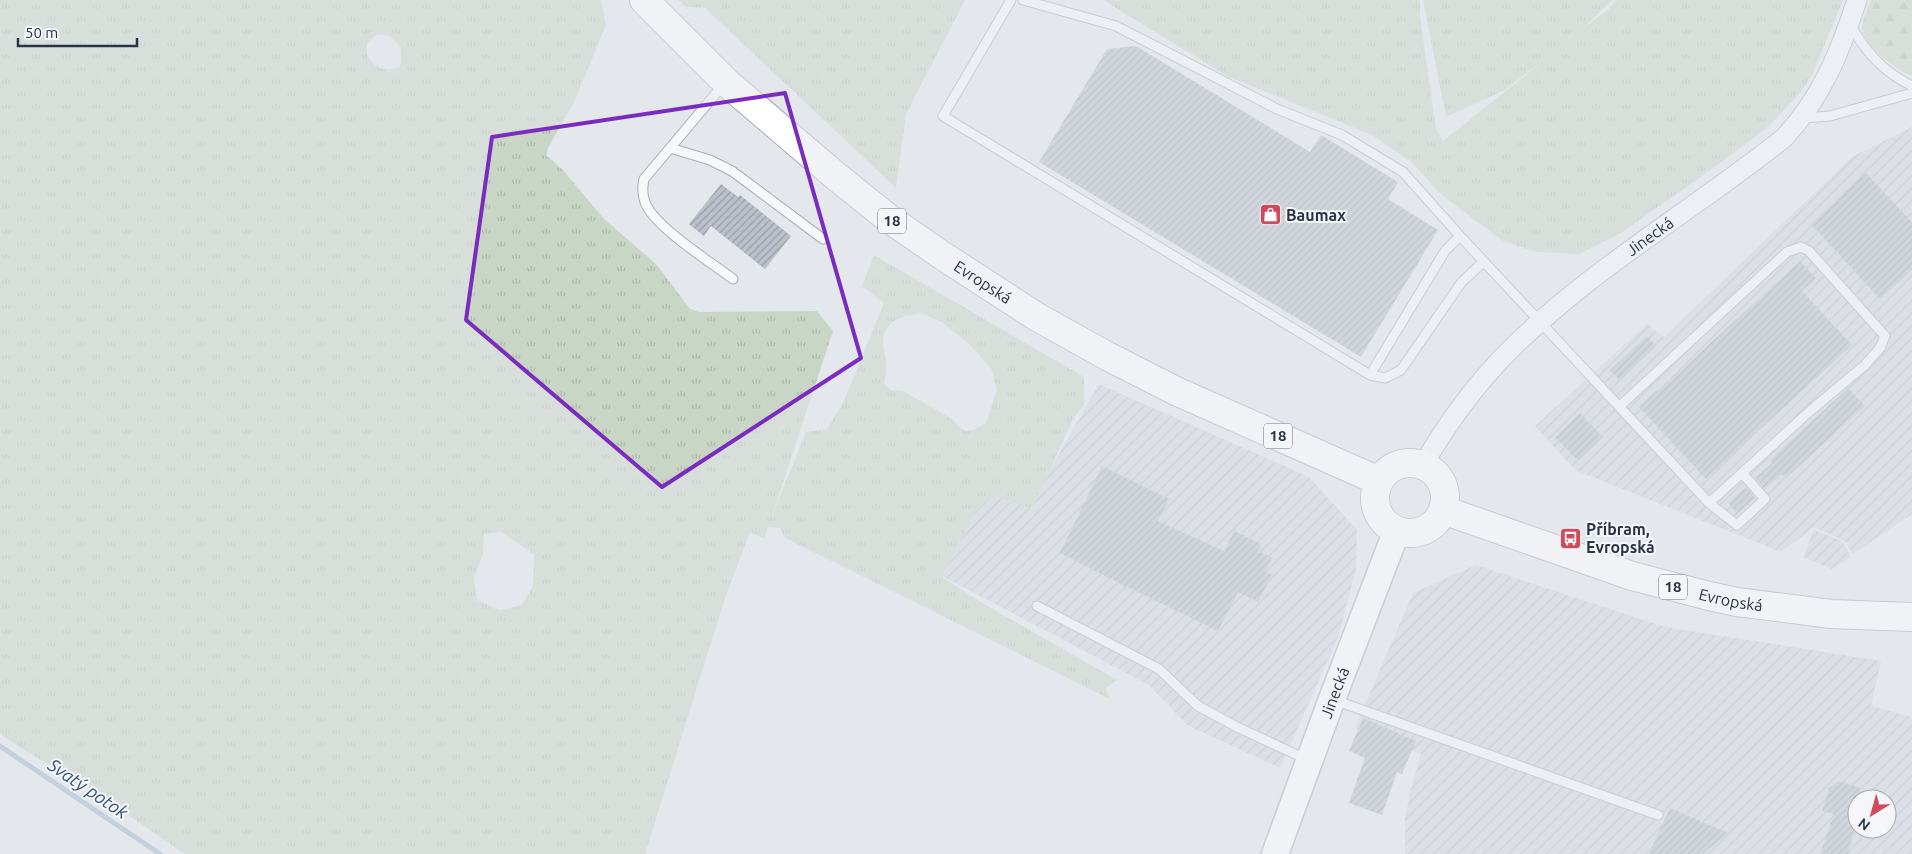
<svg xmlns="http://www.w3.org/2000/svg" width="1912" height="854" viewBox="0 0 1912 854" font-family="Ubuntu,sans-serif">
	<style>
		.industrial { fill: url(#industrial-furrows); fill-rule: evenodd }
		.grass { fill: url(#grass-tufts); fill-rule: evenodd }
		.forest { fill: url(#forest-firs) }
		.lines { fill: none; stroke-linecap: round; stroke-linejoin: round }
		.stream { stroke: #9fb4cc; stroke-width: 5 }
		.building { fill: url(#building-hatch) }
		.service-casing { stroke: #a9aeb7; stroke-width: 11 }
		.minor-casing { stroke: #a9aeb7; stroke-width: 21 }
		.secondary-casing { stroke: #a9aeb7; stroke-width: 29 }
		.primary-casing { stroke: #a3abb8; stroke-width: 30 }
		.service { stroke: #f7f8fa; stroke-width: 9 }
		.minor { stroke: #f7f8fa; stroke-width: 19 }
		.secondary { stroke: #fff; stroke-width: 26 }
		.primary { stroke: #fff; stroke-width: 28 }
		.marked { fill: none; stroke: #7b2cbf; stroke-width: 4; stroke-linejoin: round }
		.labels { text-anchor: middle; stroke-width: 4; stroke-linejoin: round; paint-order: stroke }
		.shield { fill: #f4f6f9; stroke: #676e7b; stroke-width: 1 }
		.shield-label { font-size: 15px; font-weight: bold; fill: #2b3445 }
		.poi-label { font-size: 16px; font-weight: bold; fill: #2b3445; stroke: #f4f6f9; text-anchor: start }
		.street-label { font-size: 16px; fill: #2b3445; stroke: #f4f6f9 }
		.water-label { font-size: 18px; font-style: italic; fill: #34527a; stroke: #f4f6f9 }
	</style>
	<defs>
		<pattern id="industrial-furrows" width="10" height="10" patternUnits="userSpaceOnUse" patternTransform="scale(1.25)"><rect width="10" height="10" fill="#d2d6de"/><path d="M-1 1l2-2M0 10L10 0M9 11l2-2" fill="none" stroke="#b4b8c0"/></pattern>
		<pattern id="grass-tufts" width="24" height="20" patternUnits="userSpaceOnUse" patternTransform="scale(1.25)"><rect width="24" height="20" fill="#c9d6c5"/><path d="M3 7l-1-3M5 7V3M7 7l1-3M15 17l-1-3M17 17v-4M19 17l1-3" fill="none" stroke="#adb8ab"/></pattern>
		<pattern id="forest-firs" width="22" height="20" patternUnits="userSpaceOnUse" patternTransform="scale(1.25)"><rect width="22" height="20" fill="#c9d6c5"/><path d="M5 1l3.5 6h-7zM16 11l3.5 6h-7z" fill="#adb8ab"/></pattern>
		<pattern id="building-hatch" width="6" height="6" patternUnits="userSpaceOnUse" patternTransform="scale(1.25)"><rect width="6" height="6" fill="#bbc0ca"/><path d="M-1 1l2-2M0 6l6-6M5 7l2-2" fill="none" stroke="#989da6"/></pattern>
	</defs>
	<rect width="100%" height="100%" fill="#e4e7ec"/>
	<!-- industrial -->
	<path class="industrial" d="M1912,127V514L1853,554L1845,541L1814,527L1781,552L1575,470L1535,426L1647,324L1664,337L1852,157Z
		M1099,384L1309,477L1357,530L1356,569L1338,637L1280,768L1187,725L1149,685L942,576L978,506L994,496L1032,509L1047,475Z
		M1814,530L1842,541L1851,557L1832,569L1803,557Z
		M1476,565L1665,627L1881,661L1871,706L1912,717V854H1405V819L1411,789L1421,754L1355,728L1413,593ZM1857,799H1887V829H1857Z"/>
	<!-- grass -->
	<path class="grass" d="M0,0H601L606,25L575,100L548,148L546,155L562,169L604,219L657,265L690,309L699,312L817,311L833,331L772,516L806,432L827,429L843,403L884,303L862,286L874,255L1084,377V404L1072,421L1032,509L994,496L978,506L942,577L984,604L1117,680L1106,688L1110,699L785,538L780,528L768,527L764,538L750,532L725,598L645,854H185L83,784L24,750L0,734ZM378,34L390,36L401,48V62L399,67C383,72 377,69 367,56V43ZM921,313L943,323L967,342L991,368L997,389L986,423L974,430L966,431L959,427L952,419L903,391L891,390L884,384C885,377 887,368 886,360C886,355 883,350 883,345C882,321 902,316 921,313ZM501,532L534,554L533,586L522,605L500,610L477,600L474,578L483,554L484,534Z
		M679,0H965L906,114L896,188L705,8L686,7Z
		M1103,0H1420V16L1436,129L1443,141L1552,54L1503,91L1446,117L1423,0H1612L1581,30L1609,9L1616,0H1843L1812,75L1800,93L1768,127L1712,169L1621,233L1579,254L1536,252L1503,241L1444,197L1410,161L1372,135L1227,76Z"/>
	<!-- forest -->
	<path class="forest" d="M1871,0H1912V76C1897,71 1861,44 1862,27C1863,18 1868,8 1871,0Z"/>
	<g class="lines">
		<!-- stream -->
		<path class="stream" d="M0,746L160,854"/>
	</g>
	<!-- building -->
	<path class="building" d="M1136,46L1310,152L1321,135L1398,182L1388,199L1438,230L1361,357L1039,162L1107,49Z
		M1866,173L1912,222V270L1880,299L1811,224Z
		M721,184L738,197L740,195L791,236L765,269L711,226L704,236L689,224Z
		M1800,261L1816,278L1802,291L1852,345L1706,479L1639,407L1656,391L1657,392Z
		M1647,336L1656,346L1619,380L1610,370Z
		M1848,388L1865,406L1786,478L1782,474L1765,489L1755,478L1772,463L1770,460Z
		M1580,413L1603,437L1578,461L1555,437Z
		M1102,466L1169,499L1158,521L1224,551L1234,531L1261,544L1258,551L1272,558L1265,572L1272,575L1258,602L1238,592L1218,631L1126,586V588L1117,582L1060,553Z
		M1746,487L1755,498L1737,514L1728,503Z
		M1363,718L1416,741L1402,774L1397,772L1382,815L1349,803L1365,758L1349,751Z
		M1839,781L1860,788L1863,799H1857V820L1848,854H1820L1834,814L1822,811L1829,788Z
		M1670,808L1728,833L1703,854H1649Z"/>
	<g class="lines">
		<defs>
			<path id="service" d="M1011,0L943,116L1370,375L1385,378L1401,370L1461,283L1483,262
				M1023,0L1116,26L1277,109L1342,135L1403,172L1460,236
				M1850,24C1865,51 1883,72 1912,86
				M724,84L644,179C642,188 642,194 645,202C653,226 712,263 733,279
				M1803,118L1830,116L1912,93
				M670,148L710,160L732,171L823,239
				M1370,375L1445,251L1460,236L1709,503L1810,411L1865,365L1880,348L1885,336L1809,251L1801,247L1787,252L1620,406
				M1709,503L1737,525L1765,499L1742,473
				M1037,606L1159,669L1198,706L1239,728L1306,759
				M1334,700L1658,815"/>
			<g id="minor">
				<path id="s1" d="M1423,465C1445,427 1471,391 1501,359C1584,273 1691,212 1784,138C1822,97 1840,52 1857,0"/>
			</g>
			<g id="secondary">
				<path id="s2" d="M1275,854L1332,699L1397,530"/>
			</g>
			<g id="primary">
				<path id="s3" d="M644,0L726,82L837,177L888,218L943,256L1037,317L1109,357L1178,392L1379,481"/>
				<circle cx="1410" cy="498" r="35"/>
				<path id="s4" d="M1443,510L1632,576L1709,596L1737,602L1831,614L1912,617"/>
			</g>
		</defs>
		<!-- service casing -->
		<use href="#service" class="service-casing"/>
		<!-- minor casing -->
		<use href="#minor" class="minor-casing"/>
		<!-- secondary casing -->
		<use href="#secondary" class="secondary-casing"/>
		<!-- primary casing -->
		<use href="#primary" class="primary-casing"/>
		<!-- service -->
		<use href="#service" class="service"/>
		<!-- minor -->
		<use href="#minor" class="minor"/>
		<!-- secondary -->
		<use href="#secondary" class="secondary"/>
		<!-- primary -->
		<use href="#primary" class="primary"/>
	</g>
	<!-- marked area -->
	<path d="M0 0H1912V854H0ZM785,93L861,358L662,487L466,320L492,137Z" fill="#e4e7ec" fill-opacity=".55" fill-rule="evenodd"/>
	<path class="marked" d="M785,93L861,358L662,487L466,320L492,137Z"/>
	<!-- icons -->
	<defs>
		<symbol id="shop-square" viewBox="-11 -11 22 22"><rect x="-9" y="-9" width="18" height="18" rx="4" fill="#d1495b" stroke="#f4f6f9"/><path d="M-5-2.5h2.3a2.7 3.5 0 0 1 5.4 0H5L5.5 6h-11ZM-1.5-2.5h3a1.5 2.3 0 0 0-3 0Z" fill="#fff"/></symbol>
		<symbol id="bus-square" viewBox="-11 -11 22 22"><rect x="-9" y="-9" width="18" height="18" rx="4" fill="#d1495b" stroke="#f4f6f9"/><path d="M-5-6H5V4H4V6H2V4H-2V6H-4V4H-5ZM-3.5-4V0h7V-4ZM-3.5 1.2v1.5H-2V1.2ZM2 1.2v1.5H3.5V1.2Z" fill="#fff"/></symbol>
	</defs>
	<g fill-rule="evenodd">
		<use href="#shop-square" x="1258" y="202" width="25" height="25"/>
		<use href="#bus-square" x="1558" y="526" width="25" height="25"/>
	</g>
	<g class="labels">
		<!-- shield labels -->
		<g class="shield">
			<rect x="878" y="208.5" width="28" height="25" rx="4"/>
			<rect x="1264" y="423.5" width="28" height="25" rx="4"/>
			<rect x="1659" y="574.5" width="28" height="25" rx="4"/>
		</g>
		<g class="shield-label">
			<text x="892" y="226">18</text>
			<text x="1278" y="441">18</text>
			<text x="1673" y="592">18</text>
		</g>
		<!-- poi labels -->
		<g class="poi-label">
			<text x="1286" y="221">Baumax</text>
			<text x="1586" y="535">Příbram,<tspan x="1586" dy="18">Evropská</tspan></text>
		</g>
		<!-- street labels -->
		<g class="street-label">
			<text dy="6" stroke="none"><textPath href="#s1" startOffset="325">Jinecká</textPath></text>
			<text dy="6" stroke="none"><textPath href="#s3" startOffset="442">Evropská</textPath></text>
			<text dy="6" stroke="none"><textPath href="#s4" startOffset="302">Evropská</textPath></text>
			<text dy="6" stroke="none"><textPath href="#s2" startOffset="172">Jinecká</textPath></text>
		</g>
		<!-- water labels -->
		<g class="water-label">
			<text transform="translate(88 789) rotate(34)" y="6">Svatý potok</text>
		</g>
	</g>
	<!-- north arrow -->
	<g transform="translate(1872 814) rotate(217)"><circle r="24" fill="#f4f6f9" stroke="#a4a8b1"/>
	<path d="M0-4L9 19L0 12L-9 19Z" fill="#d1495b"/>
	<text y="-8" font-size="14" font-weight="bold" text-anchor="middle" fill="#2b3445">N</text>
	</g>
	<!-- scale -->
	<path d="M18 38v8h119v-8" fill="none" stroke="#2b3445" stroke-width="2.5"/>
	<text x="25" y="38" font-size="15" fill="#2b3445" stroke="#f4f6f9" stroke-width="4" paint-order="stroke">50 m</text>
</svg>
